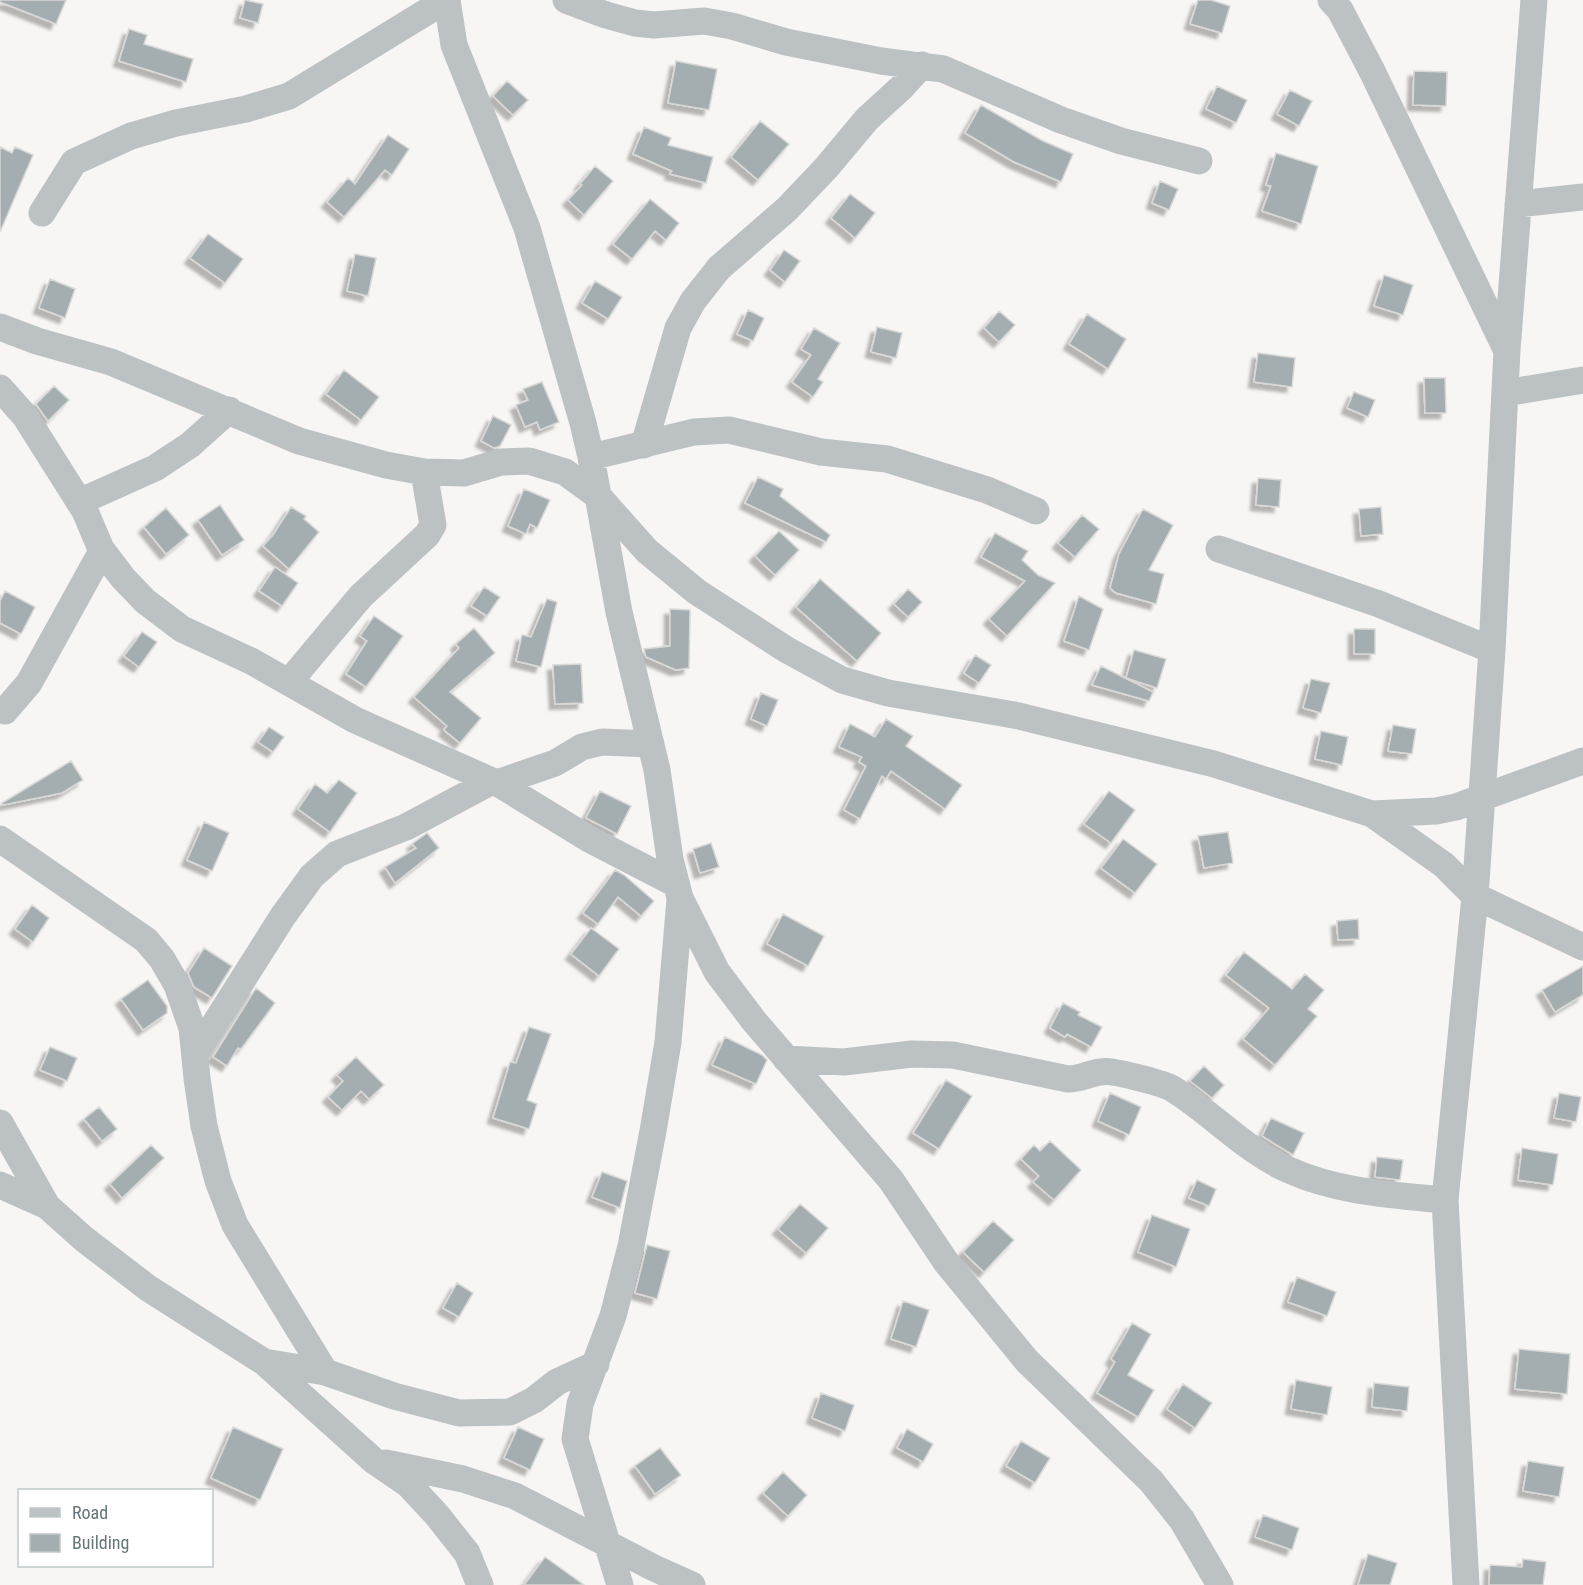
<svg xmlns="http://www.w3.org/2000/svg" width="1583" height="1585" viewBox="0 0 1583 1585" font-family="'Roboto Condensed',sans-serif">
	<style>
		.building { fill: #a4adb0; stroke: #d8d8d6; stroke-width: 1.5; filter: url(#shadow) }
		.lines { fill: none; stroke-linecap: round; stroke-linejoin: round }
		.minor { stroke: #bcc1c3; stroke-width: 27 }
	</style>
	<defs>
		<filter id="shadow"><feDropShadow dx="-5.5" dy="5.5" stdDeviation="1.5" flood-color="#0004"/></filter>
	</defs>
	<rect width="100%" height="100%" fill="#f7f6f4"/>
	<!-- building -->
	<path class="building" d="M0,0H66L56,24L0,2Z
		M245,0L263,4L258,23L240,18Z
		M1198,0H1211L1230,6L1222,33L1190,24Z
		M129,29L147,35L144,44L193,59L186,82L119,61Z
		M676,61L717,69L709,110L668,103Z
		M1414,71L1447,72L1446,106L1413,105Z
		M507,81L528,100L513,115L493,96Z
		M1217,86L1247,100L1236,123L1206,109Z
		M1290,90L1312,101L1299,126L1277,114Z
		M981,105L1041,140L1073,154L1061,182L1014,162L965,133Z
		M760,121L789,144L758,180L731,157Z
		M644,127L671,138L668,145L713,157L706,183L670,174L672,171L633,154Z
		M388,135L409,149L392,175L385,170L344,217L327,202L348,178L355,184Z
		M0,147L12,153L15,147L33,155L0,232Z
		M1276,153L1318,166L1301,224L1262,211L1271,186L1266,185Z
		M595,166L613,181L584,215L568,200L582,185L580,184Z
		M1160,181L1178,189L1169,210L1152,203Z
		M850,194L875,213L855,238L831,218Z
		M650,199L679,223L666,240L655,231L632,259L613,244Z
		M208,234L243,259L225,283L190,258Z
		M784,250L800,261L785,282L770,270Z
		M355,254L376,258L368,296L347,291Z
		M1384,275L1413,285L1403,315L1374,306Z
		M50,279L75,289L65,318L39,308Z
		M595,281L622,297L608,319L582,303Z
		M748,310L764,318L753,341L737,334Z
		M999,311L1015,325L999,342L984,328Z
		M1087,314L1126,339L1108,369L1069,344Z
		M877,327L902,333L896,358L871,352Z
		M814,328L840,343L818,379L823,382L813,397L792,382L811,355L801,349Z
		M1258,353L1295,358L1292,387L1254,382Z
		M344,370L379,397L361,420L326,394Z
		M1424,378H1445L1446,413H1425Z
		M542,382L559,422L540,430L537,422L525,427L516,405L528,400L523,389Z
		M54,386L69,400L48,421L36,404Z
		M1354,392L1375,400L1368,417L1347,408Z
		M493,416L511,425L500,446L494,448L481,441Z
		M758,477L783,489L780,496L830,535L826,542L745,503Z
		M1258,478L1281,480L1279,507L1256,505Z
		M524,489L550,500L537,528L530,524L526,534L508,526Z
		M220,505L244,540L222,555L198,520Z
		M291,507L306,516L304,519L319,532L289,569L263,546L273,535Z
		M1381,507L1383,534L1361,536L1359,509Z
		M166,508L189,535L166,554L144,527Z
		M1143,509L1173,525L1149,570L1164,574L1156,604L1116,593L1110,588L1119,554Z
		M1082,515L1099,529L1075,557L1058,543Z
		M779,531L799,550L775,575L755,556Z
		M995,533L1028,551L1022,560L1038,575L1055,583L1007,636L989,619L1025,581L981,557Z
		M275,567L298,583L282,606L259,591Z
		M820,579L881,633L857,661L796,607Z
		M484,587L500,597L487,616L471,606Z
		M908,589L922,602L908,617L894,604Z
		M5,591L35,607L21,634L0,623V601Z
		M1079,596L1103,609L1089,650L1064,641Z
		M547,599L557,602L541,667L516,661L522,635L531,637Z
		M670,609L690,610L689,668L676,670L646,657L644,649L670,646Z
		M374,616L403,636L366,687L346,674L367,641L360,636Z
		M474,628L495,653L450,692L481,718L460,743L444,730L447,726L414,697L459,648L456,644Z
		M1354,629H1375V654H1354Z
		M142,632L157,642L139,667L124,656Z
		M1134,650L1166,659L1157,688L1126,678Z
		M975,655L991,665L979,683L964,673Z
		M581,664L583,703L555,704L553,665Z
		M1101,666L1153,692L1149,701L1092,685Z
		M1311,679L1330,683L1321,713L1303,708Z
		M761,693L778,700L767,726L751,719Z
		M886,719L913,736L906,746L962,785L945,809L891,771L886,779L882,776L860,819L844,810L866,766L859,762L862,757L839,747L850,724L875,737Z
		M1393,725L1416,729L1412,754L1388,751Z
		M269,727L284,737L273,752L258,742Z
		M1321,731L1348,737L1342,765L1315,759Z
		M71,761L83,780L62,793L3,805L2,803Z
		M339,780L357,793L330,832L298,809L315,784L327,793Z
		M600,791L631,806L617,834L586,818Z
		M1109,791L1135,810L1111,843L1084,824Z
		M204,822L229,833L212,871L187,860Z
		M1228,832L1233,863L1204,868L1198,836Z
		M427,833L439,848L395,883L385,867L416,848L412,844Z
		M1123,839L1157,864L1135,893L1101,868Z
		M711,843L719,867L700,873L693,849Z
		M615,870L624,875L654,901L641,916L618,897L598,924L583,913Z
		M32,905L49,918L33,942L15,929Z
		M783,914L824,936L808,966L767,944Z
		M1358,919L1359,939L1338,940L1337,921Z
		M591,928L619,949L599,976L571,954Z
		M204,948L232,966L212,998L194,987L188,973Z
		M1244,952L1292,989L1305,974L1324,990L1308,1009L1317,1016L1275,1065L1243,1039L1269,1008L1226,975Z
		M1583,966V995L1555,1012L1542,990Z
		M148,980L167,1006V1013L143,1030L121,999Z
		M256,988L275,1003L241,1049L238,1048L227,1066L213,1057Z
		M1063,1003L1080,1012L1078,1015L1102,1027L1091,1047L1067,1034L1065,1037L1050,1028Z
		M529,1027L551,1034L527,1100L537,1104L529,1129L493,1118L510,1062L516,1063Z
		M725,1037L762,1055L767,1060L756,1084L712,1065Z
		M50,1047L77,1058L67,1081L40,1070Z
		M356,1057L384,1085L369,1099L361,1091L342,1110L328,1097L343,1081L337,1075Z
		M1204,1066L1224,1085L1212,1098L1190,1081Z
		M946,1080L972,1096L939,1149L913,1133Z
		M1110,1093L1141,1107L1129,1135L1098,1121Z
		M1559,1093L1581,1097L1576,1122L1554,1118Z
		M99,1107L117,1129L102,1141L84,1119Z
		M1271,1118L1304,1133L1293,1155L1262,1136Z
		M1050,1141L1081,1170L1054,1200L1033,1182L1039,1176L1021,1159L1034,1145L1040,1151Z
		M151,1145L164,1158L122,1198L110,1184Z
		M1522,1148L1558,1154L1553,1185L1518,1180Z
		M1377,1157L1403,1160L1400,1180L1375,1177Z
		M602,1172L627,1181L620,1208L592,1197Z
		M1197,1180L1216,1189L1209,1206L1189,1198Z
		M800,1204L828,1228L806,1253L778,1229Z
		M1152,1215L1190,1229L1176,1267L1138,1252Z
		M993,1221L1014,1240L984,1272L963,1252Z
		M647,1245L670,1251L657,1299L635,1293Z
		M1297,1277L1336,1292L1327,1316L1288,1302Z
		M457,1283L473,1293L459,1317L443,1308Z
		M903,1301L929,1310L916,1347L891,1339Z
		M1132,1323L1151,1334L1128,1375L1154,1390L1138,1417L1097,1393L1115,1362L1111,1359Z
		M1519,1349L1570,1354L1567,1394L1515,1389Z
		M1296,1380L1332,1387L1327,1415L1291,1409Z
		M1374,1383L1409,1387L1407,1411L1372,1407Z
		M1183,1384L1212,1403L1195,1428L1167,1409Z
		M821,1393L854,1405L845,1431L812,1418Z
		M233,1427L283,1449L260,1500L211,1478Z
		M518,1427L544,1439L530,1470L504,1458Z
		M907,1429L933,1444L923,1462L897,1448Z
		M1021,1441L1050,1458L1035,1483L1006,1466Z
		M660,1448L681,1475L655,1494L635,1466Z
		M1528,1461L1564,1467L1559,1497L1523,1491Z
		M783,1472L807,1495L788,1516L763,1493Z
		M1263,1515L1299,1528L1292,1550L1255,1537Z
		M1368,1554L1397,1563L1390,1585H1358Z
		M545,1557L584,1585H524Z
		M1523,1559L1546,1562L1543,1585H1489L1490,1565L1522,1567Z"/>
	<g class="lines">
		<!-- minor -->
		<path class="minor" d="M447,0L454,45L527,228L583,423L591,457L619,612L657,770L670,859L680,898L717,972L754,1021L891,1180L946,1262L1027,1361L1151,1481L1182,1520L1220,1585
			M566,0L606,15L635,23L654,25L704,21L732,26L786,42L881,61L943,69L1061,120L1121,141L1199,161
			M1331,0L1340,10L1372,71L1505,347
			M1518,204L1583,197
			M42,213L74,162L131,136L176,123L246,109L289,96L446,0
			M0,327L37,341L111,362L299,441L386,465L424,472L464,473L501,462L529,461L565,472L598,496L647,551L697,592L787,650L842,680L888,693L1019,716L1214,764L1372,814L1444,865L1475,896L1583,947
			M0,388L25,416L85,511L101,549L123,578L145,601L182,629L251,661L355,720L501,785L589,839L676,884
			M1505,393L1583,380
			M644,445L678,328L693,301L719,268L787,209L826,168L867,119L902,87L922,65
			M591,457L694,432L729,430L821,452L887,459L987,490L1036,511
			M79,502L155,468L190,445L229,410
			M1219,549L1379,604L1492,650
			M289,682L361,596L427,535L433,525L424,472
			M5,711L29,683L97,560L105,554
			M497,783L555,763L582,747L602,742L651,744
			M1372,814L1436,811L1456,807L1583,761
			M0,839L146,940L162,959L177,985L192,1028L197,1078L204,1126L218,1181L235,1225L325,1372
			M195,1055L283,916L312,876L337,854L406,827L492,781
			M786,1059L844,1062L912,1054L953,1055L1068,1079C1083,1079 1097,1069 1112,1072C1125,1074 1163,1083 1173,1089C1213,1114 1246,1151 1289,1170C1337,1192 1393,1195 1445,1200
			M0,1123L47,1206L84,1239L148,1288L264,1362L373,1460L408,1484L436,1514L467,1553L480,1585
			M0,1185L47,1206
			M264,1362L325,1372L394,1396L459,1413L510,1412L534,1400L557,1382L596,1364
			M386,1463L463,1479L515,1496L654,1568L692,1585
			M620,1585L575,1439L580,1404L613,1316L631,1246L653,1131L668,1042L680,899
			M1466,1585L1445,1200L1475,896L1492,650L1507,350L1534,0"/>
	</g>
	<!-- legend -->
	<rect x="18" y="1489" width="195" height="78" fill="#ffffff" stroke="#c1c8ca" stroke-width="1.5"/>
	<rect x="30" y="1508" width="30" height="9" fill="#bcc1c3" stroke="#c1c8ca" stroke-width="1.5"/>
	<text x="72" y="1519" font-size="18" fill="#65767b">Road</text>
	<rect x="30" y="1534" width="30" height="18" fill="#a4adb0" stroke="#c1c8ca" stroke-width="1.5"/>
	<text x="72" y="1549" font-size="18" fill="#65767b">Building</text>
</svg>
